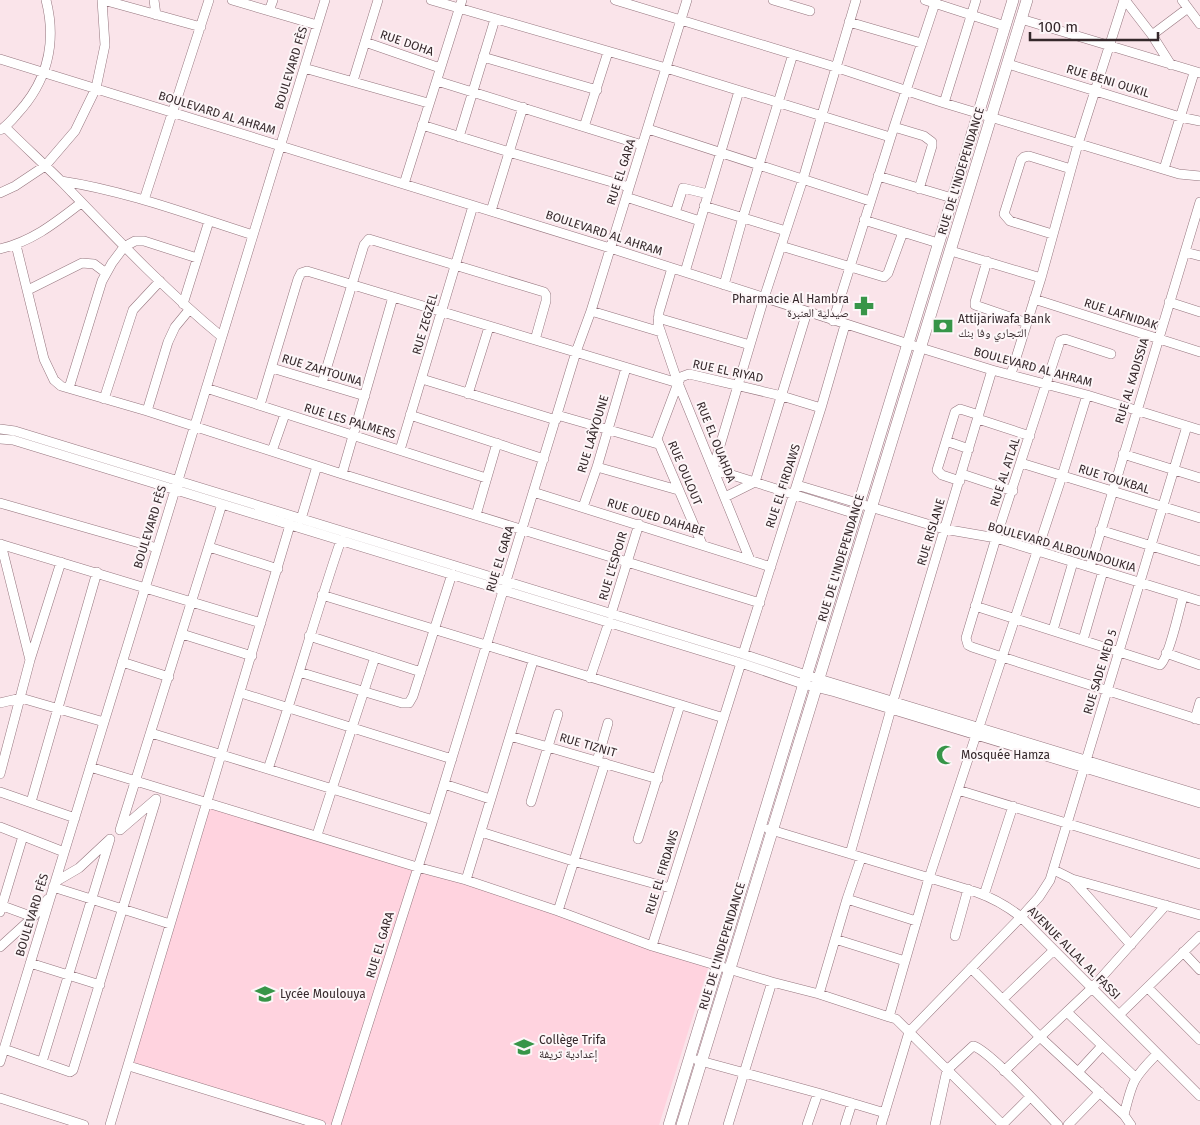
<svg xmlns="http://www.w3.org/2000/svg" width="1200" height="1125" viewBox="0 0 1200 1125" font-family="'Fira Sans','Noto Naskh Arabic',sans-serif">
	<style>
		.built { fill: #ffd3df }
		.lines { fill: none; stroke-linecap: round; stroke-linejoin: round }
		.minor-casing { stroke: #95757e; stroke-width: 10 }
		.major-casing { stroke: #95757e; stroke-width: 12 }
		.minor { stroke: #fff; stroke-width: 9 }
		.major { stroke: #fff; stroke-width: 11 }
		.labels { text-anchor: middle; stroke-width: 4; stroke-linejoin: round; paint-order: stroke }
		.street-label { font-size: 12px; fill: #35282b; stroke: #fdf6f8 }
		.poi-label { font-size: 12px; fill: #35282b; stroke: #fdf6f8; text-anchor: start }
	</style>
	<rect width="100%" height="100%" fill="#fae4ea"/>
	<!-- built -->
	<path class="built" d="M208,802L419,867L708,968L659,1125H330L128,1064Z"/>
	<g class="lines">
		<defs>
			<path id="minor" d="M103,0L201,27
				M154,0L156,15
				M232,0L317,25
				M431,0L666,68L890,137
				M615,0L835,67L944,103L1179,174L1200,176
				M773,0L810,11
				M925,0L1005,26
				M1125,0L1152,35L1171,65
				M1182,0L1200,24
				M269,11L273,0
				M1021,19L1200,73
				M849,22L921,43
				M1152,35L1188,8
				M365,42L440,68
				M483,57L597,90
				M0,59L610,248L921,348L992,370L1087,395L1200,430
				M1008,64L1180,117L1200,121
				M304,68L428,103
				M353,81L378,0
				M437,81L642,145
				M944,103L976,0
				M422,125L509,152L629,187
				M5,127C24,146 44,164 63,183C114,236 165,290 222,337
				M584,127L608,52
				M894,127L924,136L932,142V146L919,189
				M648,129L870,201
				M0,130C7,126 12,120 17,114C47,82 57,43 46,0
				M459,137L495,19
				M1164,169L1194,73
				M878,176L952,198
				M61,181C127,191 190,215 253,235
				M404,184L462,0
				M0,193L15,186L45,166L75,131L96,88L105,45L102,0
				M626,197L700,221
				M144,200L209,0
				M704,206L786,231
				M491,211L523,107
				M675,213L683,188L708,194
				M864,220L938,243
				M1052,234L1010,221L1004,214L1021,160L1024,157L1029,156L1071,169
				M16,245L44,359L54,380L61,386L147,411L342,474L760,603
				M781,246L884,277L888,273L903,232
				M0,249C33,241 55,223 81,203
				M951,251L1041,278
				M1185,252L1200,256
				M987,261L975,302V305L1027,323
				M672,268L659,312L658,324L678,383L750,560
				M685,272L739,91
				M724,285L743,217L793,54
				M28,290L82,263L94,264L106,273
				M1034,299L1200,352
				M1169,302L1200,312
				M183,304L209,221
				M591,311L661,332
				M658,318L750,345
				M833,321L894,127L936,0
				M1111,354L1065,339L1060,341L996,538L966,638L968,645L972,647L1002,657L1200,720
				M272,368L365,396
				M1011,374L1041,278L1078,144L1124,0
				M422,379L556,420
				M322,383L364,245L369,239L544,292L546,295V301L535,340
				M678,383L657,439L702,544
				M69,388L102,281L112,263L124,247L135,241H144L197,258
				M206,388L486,478
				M468,394L489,327
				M104,399L133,310L160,281
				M260,405L298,279L301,273L307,271L678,383L681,377L689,374L782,396L821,408
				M147,411L168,342L175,327L189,310
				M410,415L544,459
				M557,415L658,444
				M978,419L1030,436
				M0,429L15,431L743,654L806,675L1200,795
				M0,439L13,440L741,663L803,684L835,692L1200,803
				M946,441L969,449
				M400,450L473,206
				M272,451L285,414
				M1123,454L1200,478
				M1021,463L1200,518
				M597,467L678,490
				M342,474L393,297
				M962,474L1013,491
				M960,481L942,475L937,470L955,412L960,409L979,415
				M797,485L944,529L996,538L1200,601
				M533,492L771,567
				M725,497L755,482L807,312
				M0,503L157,548
				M583,507L597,467L626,368
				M856,514L713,469L764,298L803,179L856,0
				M476,515L497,443
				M301,519L317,466
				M1100,530L1200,561
				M0,544L261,623
				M1,544L30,660
				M209,547L278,569
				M1090,567L1200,202
				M322,595L724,718
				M975,606L1160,665C1168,660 1180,608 1183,596
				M611,614L639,524
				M1053,630L1073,562
				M182,634L252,656
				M309,636L421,672
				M1083,640L1103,571
				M1166,653L1200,665
				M743,654L821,408L845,325
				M122,662L169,677
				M299,672L402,703H409L413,696L452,574
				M590,678L609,622
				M241,693L452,759
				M893,701L992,370
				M0,703L21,698L104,722
				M1195,719L1200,702
				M979,727L1062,476L1087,395
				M151,733L433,820
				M510,736L658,779
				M597,761L608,723
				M90,767L417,867L466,880L558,911L652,946L772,982L819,994L889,1017L896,1019L1003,1125
				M268,769C294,693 315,616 341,540
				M0,774L30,660L61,562
				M444,784L490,799
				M958,790L1200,864
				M0,792L75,818
				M31,802L97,572
				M531,802L558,714
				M0,827L64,852
				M768,829L976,892C993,898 1007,906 1021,917L1200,1096
				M120,830L222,504
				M120,830L156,799
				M481,832L573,861L670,888
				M317,835L375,657
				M638,839L680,705
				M850,854L891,709
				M1054,870L1072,879L1200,915
				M466,880L533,661
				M1073,880L1131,945
				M55,882L79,868L109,840
				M53,887L170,924
				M984,895L1013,806
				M847,899L916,921
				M0,905L33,917
				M558,911L605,763
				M0,912L23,836
				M955,936L968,889
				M835,939L905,961
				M652,946L741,663
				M0,947L33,917L48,899
				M1183,952L1200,970
				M30,963L100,985
				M971,968L1040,1037L1124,1115L1131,1125
				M1148,988L1200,1040
				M819,994L847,899L861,858
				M1003,999L1054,950
				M1067,1012L1135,1077
				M1119,1015L1200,936
				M889,1017L929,878L976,735
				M4,1049L70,1072L73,1070L156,800
				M697,1060L818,1093L885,1113
				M0,1062L325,0
				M42,1062L110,839
				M129,1066L321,1125
				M1004,1071L1092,988L1166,905
				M1078,1072L1102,1046
				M0,1098L84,1125
				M1124,1115C1132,1082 1133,1078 1157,1054
				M110,1125L290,525
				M336,1125L433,820L576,352L591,311L687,0
				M728,1125L772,982
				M807,1125L818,1093
				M845,1125L852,1103
				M881,1125L909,1032L1021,917L1039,897L1050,880L1187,426
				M935,1125L947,1070L973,1046C988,1049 1044,1111 1058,1125
				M1002,1125L1030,1097
				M1068,1125L1100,1092"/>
			<path id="major" d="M669,1125L1013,0
				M682,1125L1027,0"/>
		</defs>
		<!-- minor casing -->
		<use href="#minor" class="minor-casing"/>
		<!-- major casing -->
		<use href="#major" class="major-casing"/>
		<!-- minor -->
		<use href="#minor" class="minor"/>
		<!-- major -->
		<use href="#major" class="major"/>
	</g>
	<!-- icons -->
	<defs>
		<symbol id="pharmacy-bare" viewBox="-9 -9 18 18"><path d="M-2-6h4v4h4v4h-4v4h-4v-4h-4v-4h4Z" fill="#379548" stroke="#fdf6f8" stroke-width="2.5" paint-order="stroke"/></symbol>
		<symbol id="bank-bare" viewBox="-9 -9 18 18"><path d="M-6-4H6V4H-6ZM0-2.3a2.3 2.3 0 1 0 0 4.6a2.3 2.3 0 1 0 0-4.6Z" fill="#379548" stroke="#fdf6f8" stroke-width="2.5" paint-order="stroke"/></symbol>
		<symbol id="mosque-bare" viewBox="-9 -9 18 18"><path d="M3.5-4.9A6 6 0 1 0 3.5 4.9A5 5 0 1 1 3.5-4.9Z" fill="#379548" stroke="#fdf6f8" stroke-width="2.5" paint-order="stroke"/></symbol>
		<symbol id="school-bare" viewBox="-9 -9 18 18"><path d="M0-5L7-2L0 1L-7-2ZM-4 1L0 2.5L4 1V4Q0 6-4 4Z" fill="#379548" stroke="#fdf6f8" stroke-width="2.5" paint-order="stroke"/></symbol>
	</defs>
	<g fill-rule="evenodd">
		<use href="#pharmacy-bare" x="850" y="292" width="28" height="28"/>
		<use href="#bank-bare" x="929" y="312" width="28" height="28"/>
		<use href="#mosque-bare" x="932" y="741" width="28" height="28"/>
		<use href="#school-bare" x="251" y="980" width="28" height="28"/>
		<use href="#school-bare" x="510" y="1033" width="28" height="28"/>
	</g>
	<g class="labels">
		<!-- street labels -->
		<g class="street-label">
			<text transform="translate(407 43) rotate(19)" y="4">RUE DOHA</text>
			<text transform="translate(291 68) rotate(-73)" y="4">BOULEVARD FÈS</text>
			<text transform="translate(1108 81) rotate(17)" y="4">RUE BENI OUKIL</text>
			<text transform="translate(217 113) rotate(17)" y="4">BOULEVARD AL AHRAM</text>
			<text transform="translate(961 171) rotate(-73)" y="4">RUE DE L'INDEPENDANCE</text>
			<text transform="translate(621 172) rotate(-72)" y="4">RUE EL GARA</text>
			<text transform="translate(604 233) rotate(18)" y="4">BOULEVARD AL AHRAM</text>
			<text transform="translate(1121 314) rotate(18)" y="4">RUE LAFNIDAK</text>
			<text transform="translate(425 324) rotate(-74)" y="4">RUE ZEGZEL</text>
			<text transform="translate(1033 367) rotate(15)" y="4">BOULEVARD AL AHRAM</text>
			<text transform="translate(322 370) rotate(17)" y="4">RUE ZAHTOUNA</text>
			<text transform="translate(728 371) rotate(12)" y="4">RUE EL RIYAD</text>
			<text transform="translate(1132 381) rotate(-73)" y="4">RUE AL KADISSIA</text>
			<text transform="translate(350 421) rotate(17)" y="4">RUE LES PALMERS</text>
			<text transform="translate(593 434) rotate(-73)" y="4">RUE LAÂYOUNE</text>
			<text transform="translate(716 442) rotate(68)" y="4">RUE EL OUAHDA</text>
			<text transform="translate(1005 472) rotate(-72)" y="4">RUE AL ATLAL</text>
			<text transform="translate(685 473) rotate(67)" y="4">RUE OULOUT</text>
			<text transform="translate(1114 479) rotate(17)" y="4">RUE TOUKBAL</text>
			<text transform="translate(783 486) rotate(-72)" y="4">RUE EL FIRDAWS</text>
			<text transform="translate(656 517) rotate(17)" y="4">RUE OUED DAHABE</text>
			<text transform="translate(150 527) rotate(-73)" y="4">BOULEVARD FÈS</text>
			<text transform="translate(931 532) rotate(-73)" y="4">RUE RISLANE</text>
			<text transform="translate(1062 547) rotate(16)" y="4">BOULEVARD ALBOUNDOUKIA</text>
			<text transform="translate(841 558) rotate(-73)" y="4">RUE DE L'INDEPENDANCE</text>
			<text transform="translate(500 559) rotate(-73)" y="4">RUE EL GARA</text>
			<text transform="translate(613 566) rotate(-73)" y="4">RUE L’ESPOIR</text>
			<text transform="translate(1100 672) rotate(-73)" y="4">RUE SADE MED 5</text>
			<text transform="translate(588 745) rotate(16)" y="4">RUE TIZNIT</text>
			<text transform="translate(662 872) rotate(-73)" y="4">RUE EL FIRDAWS</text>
			<text transform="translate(32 915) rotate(-73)" y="4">BOULEVARD FÈS</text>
			<text transform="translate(380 945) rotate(-73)" y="4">RUE EL GARA</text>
			<text transform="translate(722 946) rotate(-73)" y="4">RUE DE L'INDEPENDANCE</text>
			<text transform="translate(1074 953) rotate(45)" y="4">AVENUE ALLAL AL FASSI</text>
		</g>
		<!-- poi labels -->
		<g class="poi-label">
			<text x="849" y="303" text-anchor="end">Pharmacie Al Hambra<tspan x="849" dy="14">صيدلية العنبرة</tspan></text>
			<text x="958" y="323">Attijariwafa Bank<tspan x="958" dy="14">التجاري وفا بنك</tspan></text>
			<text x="961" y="759">Mosquée Hamza</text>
			<text x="280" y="998">Lycée Moulouya</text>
			<text x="539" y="1044">Collège Trifa<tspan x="539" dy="14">إعدادية تريفة</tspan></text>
		</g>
	</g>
	<!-- scale -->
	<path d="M1030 32v8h128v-8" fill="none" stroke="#35282b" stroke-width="2.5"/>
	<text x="1038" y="32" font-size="15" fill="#35282b" stroke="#fdf6f8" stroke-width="4" paint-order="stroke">100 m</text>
</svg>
